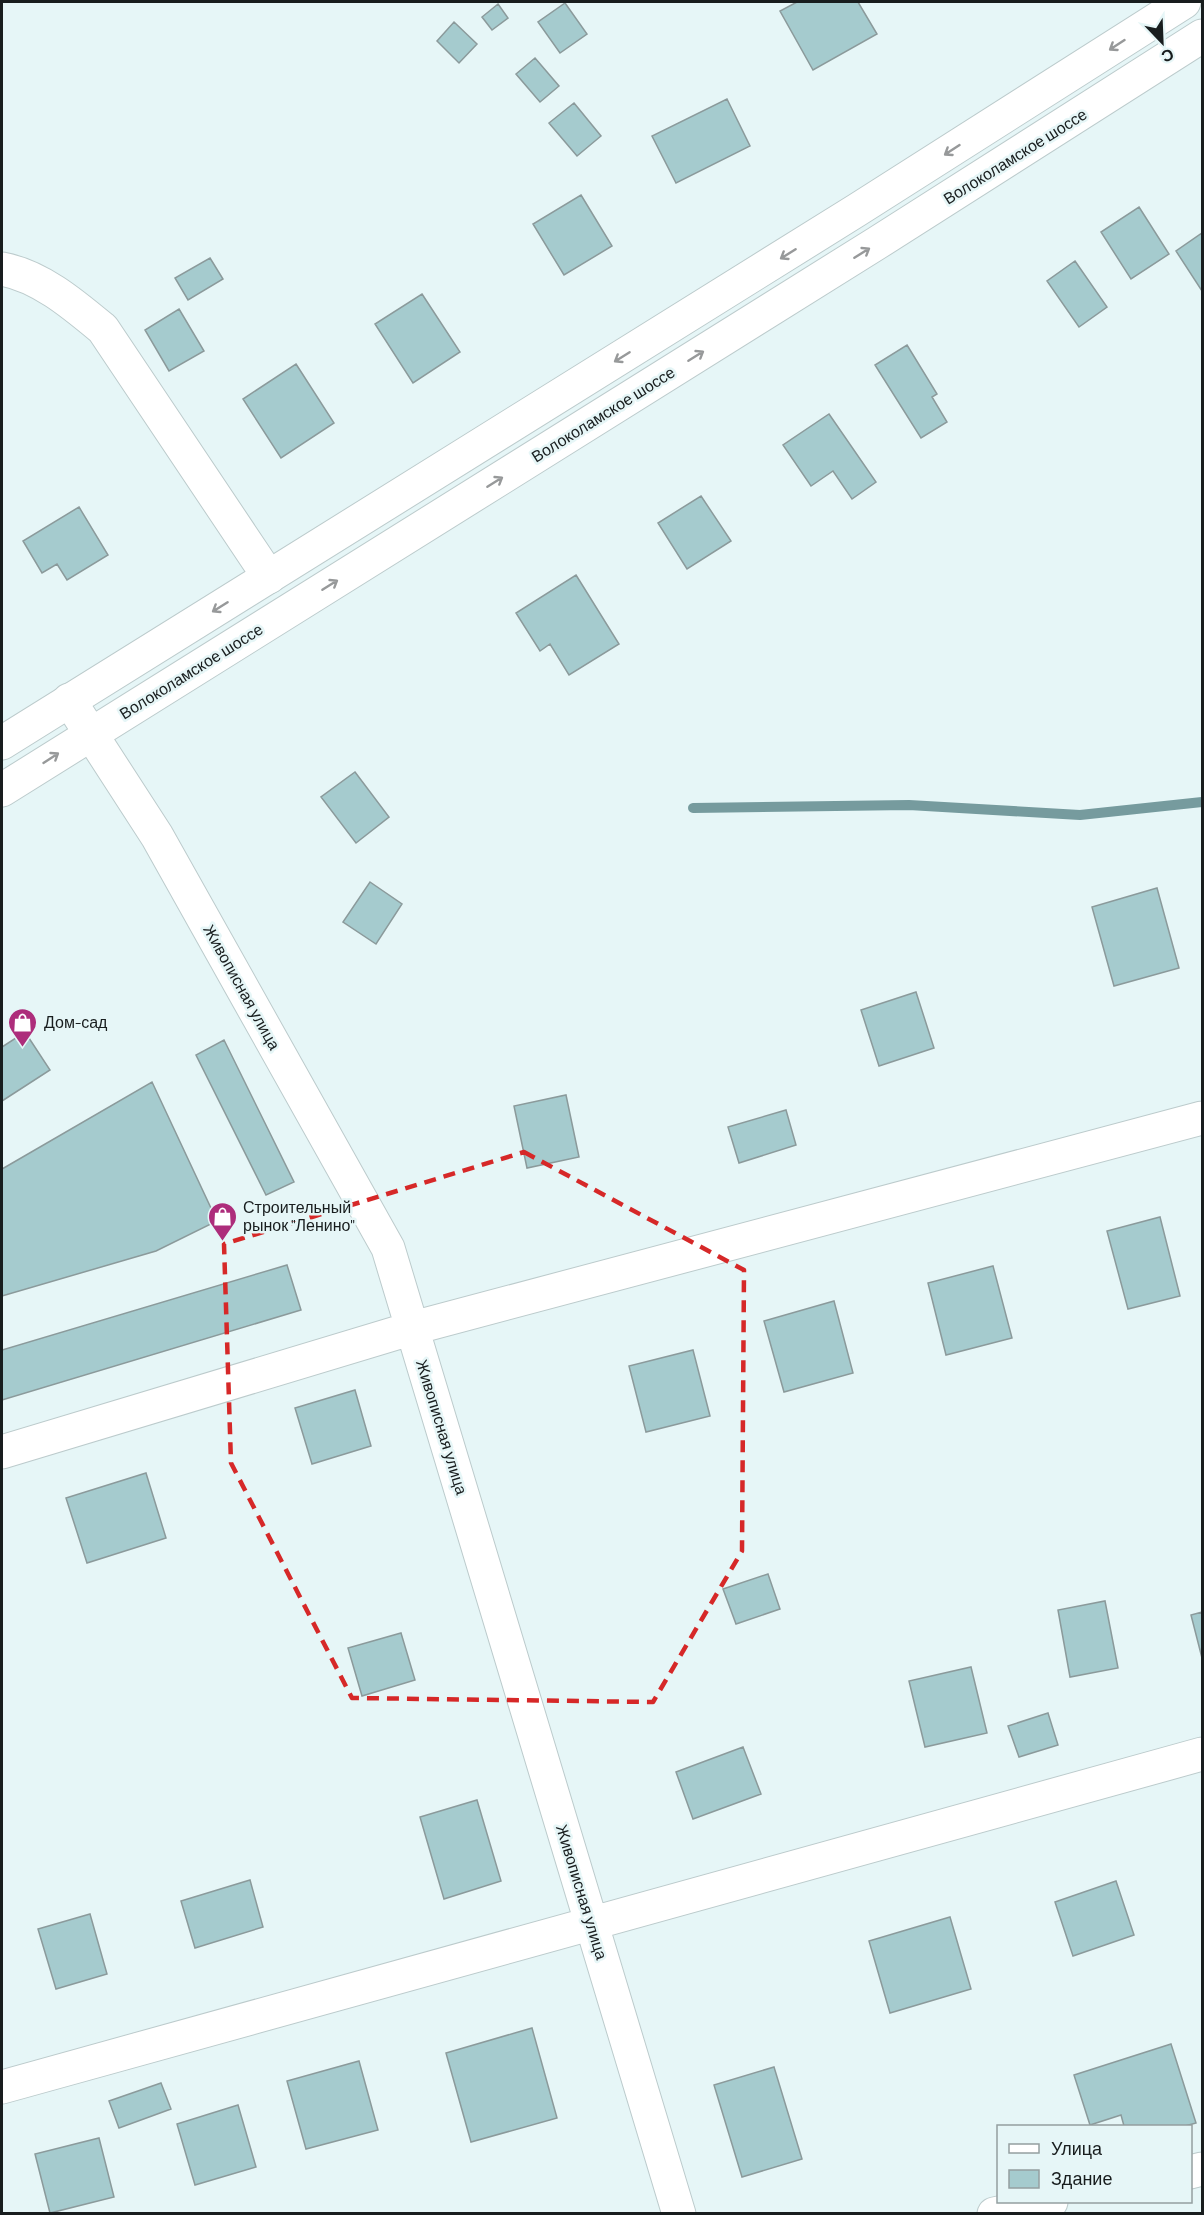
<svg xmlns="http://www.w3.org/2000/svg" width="1204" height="2215" viewBox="0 0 1204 2215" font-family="Barlow,sans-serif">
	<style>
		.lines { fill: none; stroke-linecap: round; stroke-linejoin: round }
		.stream { stroke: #769b9e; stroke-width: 10 }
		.building { fill: #a5cbce; stroke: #8b9a9b; stroke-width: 1.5 }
		.minor-casing { stroke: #bccbcc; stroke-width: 35 }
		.major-casing { stroke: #bccbcc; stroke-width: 35 }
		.minor { stroke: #fff; stroke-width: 33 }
		.major { stroke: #fff; stroke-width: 33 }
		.oneway { stroke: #97999a }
		.marked { fill: none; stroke: #d62828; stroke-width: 4.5; stroke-dasharray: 12 8; stroke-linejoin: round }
		.labels { text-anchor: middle; stroke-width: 5; stroke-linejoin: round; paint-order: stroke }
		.street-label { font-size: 16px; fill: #181d1e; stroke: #e6f6f7 }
		.poi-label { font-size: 16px; fill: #181d1e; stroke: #e6f6f7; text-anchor: start }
	</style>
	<rect width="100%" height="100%" fill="#e6f6f7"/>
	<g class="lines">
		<!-- stream -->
		<path class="stream" d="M693,808L909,805L1080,815L1202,802"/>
	</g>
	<!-- building -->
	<path class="building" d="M797,2H858L877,34L813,70L780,11Z
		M565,3L587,34L560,53L538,22Z
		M498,4L508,18L492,30L482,17Z
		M454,22L477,44L459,63L437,41Z
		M535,58L559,86L540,102L516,74Z
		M727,99L750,146L676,183L652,136Z
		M574,103L601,136L577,156L549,123Z
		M581,195L612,246L564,275L533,224Z
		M1139,207L1169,254L1131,279L1101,232Z
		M1202,233V291L1176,251Z
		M210,258L223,279L188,300L175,278Z
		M1075,261L1107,307L1079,327L1047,281Z
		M422,294L460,352L413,383L375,324Z
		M179,309L204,351L169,371L145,330Z
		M907,345L937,394L932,397L947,422L921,438L875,365Z
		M296,364L334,423L281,458L243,399Z
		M829,414L876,482L852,499L833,471L811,486L783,445Z
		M701,496L731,541L687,569L658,523Z
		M79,507L108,555L67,580L57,564L42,573L23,541Z
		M576,575L619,644L569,675L550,644L540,651L516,613Z
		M355,772L389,817L356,843L321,797Z
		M370,882L402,904L376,944L343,922Z
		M1157,888L1179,968L1114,986L1092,907Z
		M916,992L934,1048L879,1066L861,1010Z
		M25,1032L50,1070L2,1101V1047Z
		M224,1040L294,1182L266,1195L196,1055Z
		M152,1082L217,1221L156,1251L2,1296V1169Z
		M566,1095L579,1157L527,1168L514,1106Z
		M786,1110L796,1145L739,1163L728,1127Z
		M1160,1217L1180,1296L1128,1309L1107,1231Z
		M287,1265L301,1310L2,1400V1350Z
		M993,1266L1012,1338L946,1355L928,1283Z
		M834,1301L853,1373L784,1392L764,1321Z
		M693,1350L710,1416L646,1432L629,1366Z
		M355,1390L371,1446L312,1464L295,1408Z
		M146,1473L166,1538L87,1563L66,1498Z
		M768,1574L780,1609L736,1624L723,1589Z
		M1105,1601L1118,1668L1070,1677L1058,1610Z
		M1202,1612V1658L1191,1615Z
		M401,1633L415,1680L362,1696L348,1648Z
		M971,1667L987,1733L925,1747L909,1681Z
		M1048,1713L1058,1745L1019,1757L1008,1726Z
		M743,1747L761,1794L693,1819L676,1772Z
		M477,1800L501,1881L444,1899L420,1817Z
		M250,1880L263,1927L195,1948L181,1901Z
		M1116,1881L1134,1935L1073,1956L1055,1902Z
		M90,1914L107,1974L56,1989L38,1929Z
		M950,1917L971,1989L890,2013L869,1941Z
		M532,2028L557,2118L471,2142L446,2053Z
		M1171,2044L1196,2123L1185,2126H1124L1121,2115L1090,2125L1074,2075Z
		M359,2061L378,2130L306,2149L287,2081Z
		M774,2067L802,2159L742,2177L714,2085Z
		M161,2083L171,2109L119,2128L109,2101Z
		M238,2105L256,2167L195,2185L177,2124Z
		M99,2138L114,2197L50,2213L35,2154Z"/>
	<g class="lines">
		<defs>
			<path id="minor" d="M2,269C40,276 73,304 103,329L269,577
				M69,700L157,836L388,1248L679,2214
				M2,1452L413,1328L1202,1118
				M2,2087L1202,1754
				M1190,2172L1202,2169
				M994,2214L1051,2202"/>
			<path id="major" d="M2,743L857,210L1184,2
				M2,790L877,243L1202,36"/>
		</defs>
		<!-- minor casing -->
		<use href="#minor" class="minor-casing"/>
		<!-- major casing -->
		<use href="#major" class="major-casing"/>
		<!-- minor -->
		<use href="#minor" class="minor"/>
		<!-- major -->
		<use href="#major" class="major"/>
	</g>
	<!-- one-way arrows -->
	<defs><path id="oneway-shaft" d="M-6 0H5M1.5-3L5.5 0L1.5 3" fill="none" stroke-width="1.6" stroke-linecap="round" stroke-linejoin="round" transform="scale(1.5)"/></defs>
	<g class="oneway">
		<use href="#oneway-shaft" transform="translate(1117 45) rotate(147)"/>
		<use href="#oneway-shaft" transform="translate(952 150) rotate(147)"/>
		<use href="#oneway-shaft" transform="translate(862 253) rotate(-32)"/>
		<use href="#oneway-shaft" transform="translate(788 254) rotate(148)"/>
		<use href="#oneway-shaft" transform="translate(696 356) rotate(-32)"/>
		<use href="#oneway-shaft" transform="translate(622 357) rotate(148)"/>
		<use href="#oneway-shaft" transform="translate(495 482) rotate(-32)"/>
		<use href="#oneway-shaft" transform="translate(330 585) rotate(-32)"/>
		<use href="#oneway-shaft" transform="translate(220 607) rotate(148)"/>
		<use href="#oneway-shaft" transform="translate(51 758) rotate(-33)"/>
	</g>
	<!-- marked area -->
	<path class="marked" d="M524,1152L744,1270L742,1551L653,1702L352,1698L231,1463L224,1244Z"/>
	<!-- icons -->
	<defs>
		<symbol id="shop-pin" viewBox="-11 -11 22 30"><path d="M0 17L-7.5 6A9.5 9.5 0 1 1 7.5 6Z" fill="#ad2d7b" stroke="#e6f6f7"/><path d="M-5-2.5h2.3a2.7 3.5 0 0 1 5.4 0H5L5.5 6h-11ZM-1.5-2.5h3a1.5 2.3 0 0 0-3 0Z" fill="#fff"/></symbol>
	</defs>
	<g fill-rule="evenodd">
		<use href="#shop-pin" x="6" y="1006" width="33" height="45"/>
		<use href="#shop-pin" x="206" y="1200" width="33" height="45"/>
	</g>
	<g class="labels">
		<!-- street labels -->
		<g class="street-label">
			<text transform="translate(1015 156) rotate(-32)" y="6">Волоколамское шоссе</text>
			<text transform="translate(603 414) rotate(-32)" y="6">Волоколамское шоссе</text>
			<text transform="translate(191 671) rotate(-32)" y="6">Волоколамское шоссе</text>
			<text transform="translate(242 987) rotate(61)" y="6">Живописная улица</text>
			<text transform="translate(442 1427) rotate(73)" y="6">Живописная улица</text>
			<text transform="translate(582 1892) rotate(73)" y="6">Живописная улица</text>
		</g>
		<!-- poi labels -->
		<g class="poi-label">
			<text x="44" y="1028">Дом-сад</text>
			<text x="243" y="1213">Строительный<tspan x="243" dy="18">рынок "Ленино"</tspan></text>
		</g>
	</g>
	<!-- border -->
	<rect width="1204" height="2215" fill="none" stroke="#181d1e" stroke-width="6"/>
	<!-- legend -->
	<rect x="997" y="2125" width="195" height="78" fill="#e6f6f7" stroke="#949fa0" stroke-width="1.5"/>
	<rect x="1009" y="2144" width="30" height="9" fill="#ffffff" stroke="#949fa0" stroke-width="1.5"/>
	<text x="1051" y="2155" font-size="18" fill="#181d1e">Улица</text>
	<rect x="1009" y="2170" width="30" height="18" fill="#a5cbce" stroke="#949fa0" stroke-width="1.5"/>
	<text x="1051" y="2185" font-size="18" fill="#181d1e">Здание</text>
	<!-- north arrow -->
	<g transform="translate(1162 42) rotate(157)" stroke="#e6f6f7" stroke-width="4.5" paint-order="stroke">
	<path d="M0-4.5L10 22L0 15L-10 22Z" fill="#181d1e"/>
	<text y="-9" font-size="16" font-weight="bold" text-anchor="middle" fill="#181d1e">С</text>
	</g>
</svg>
